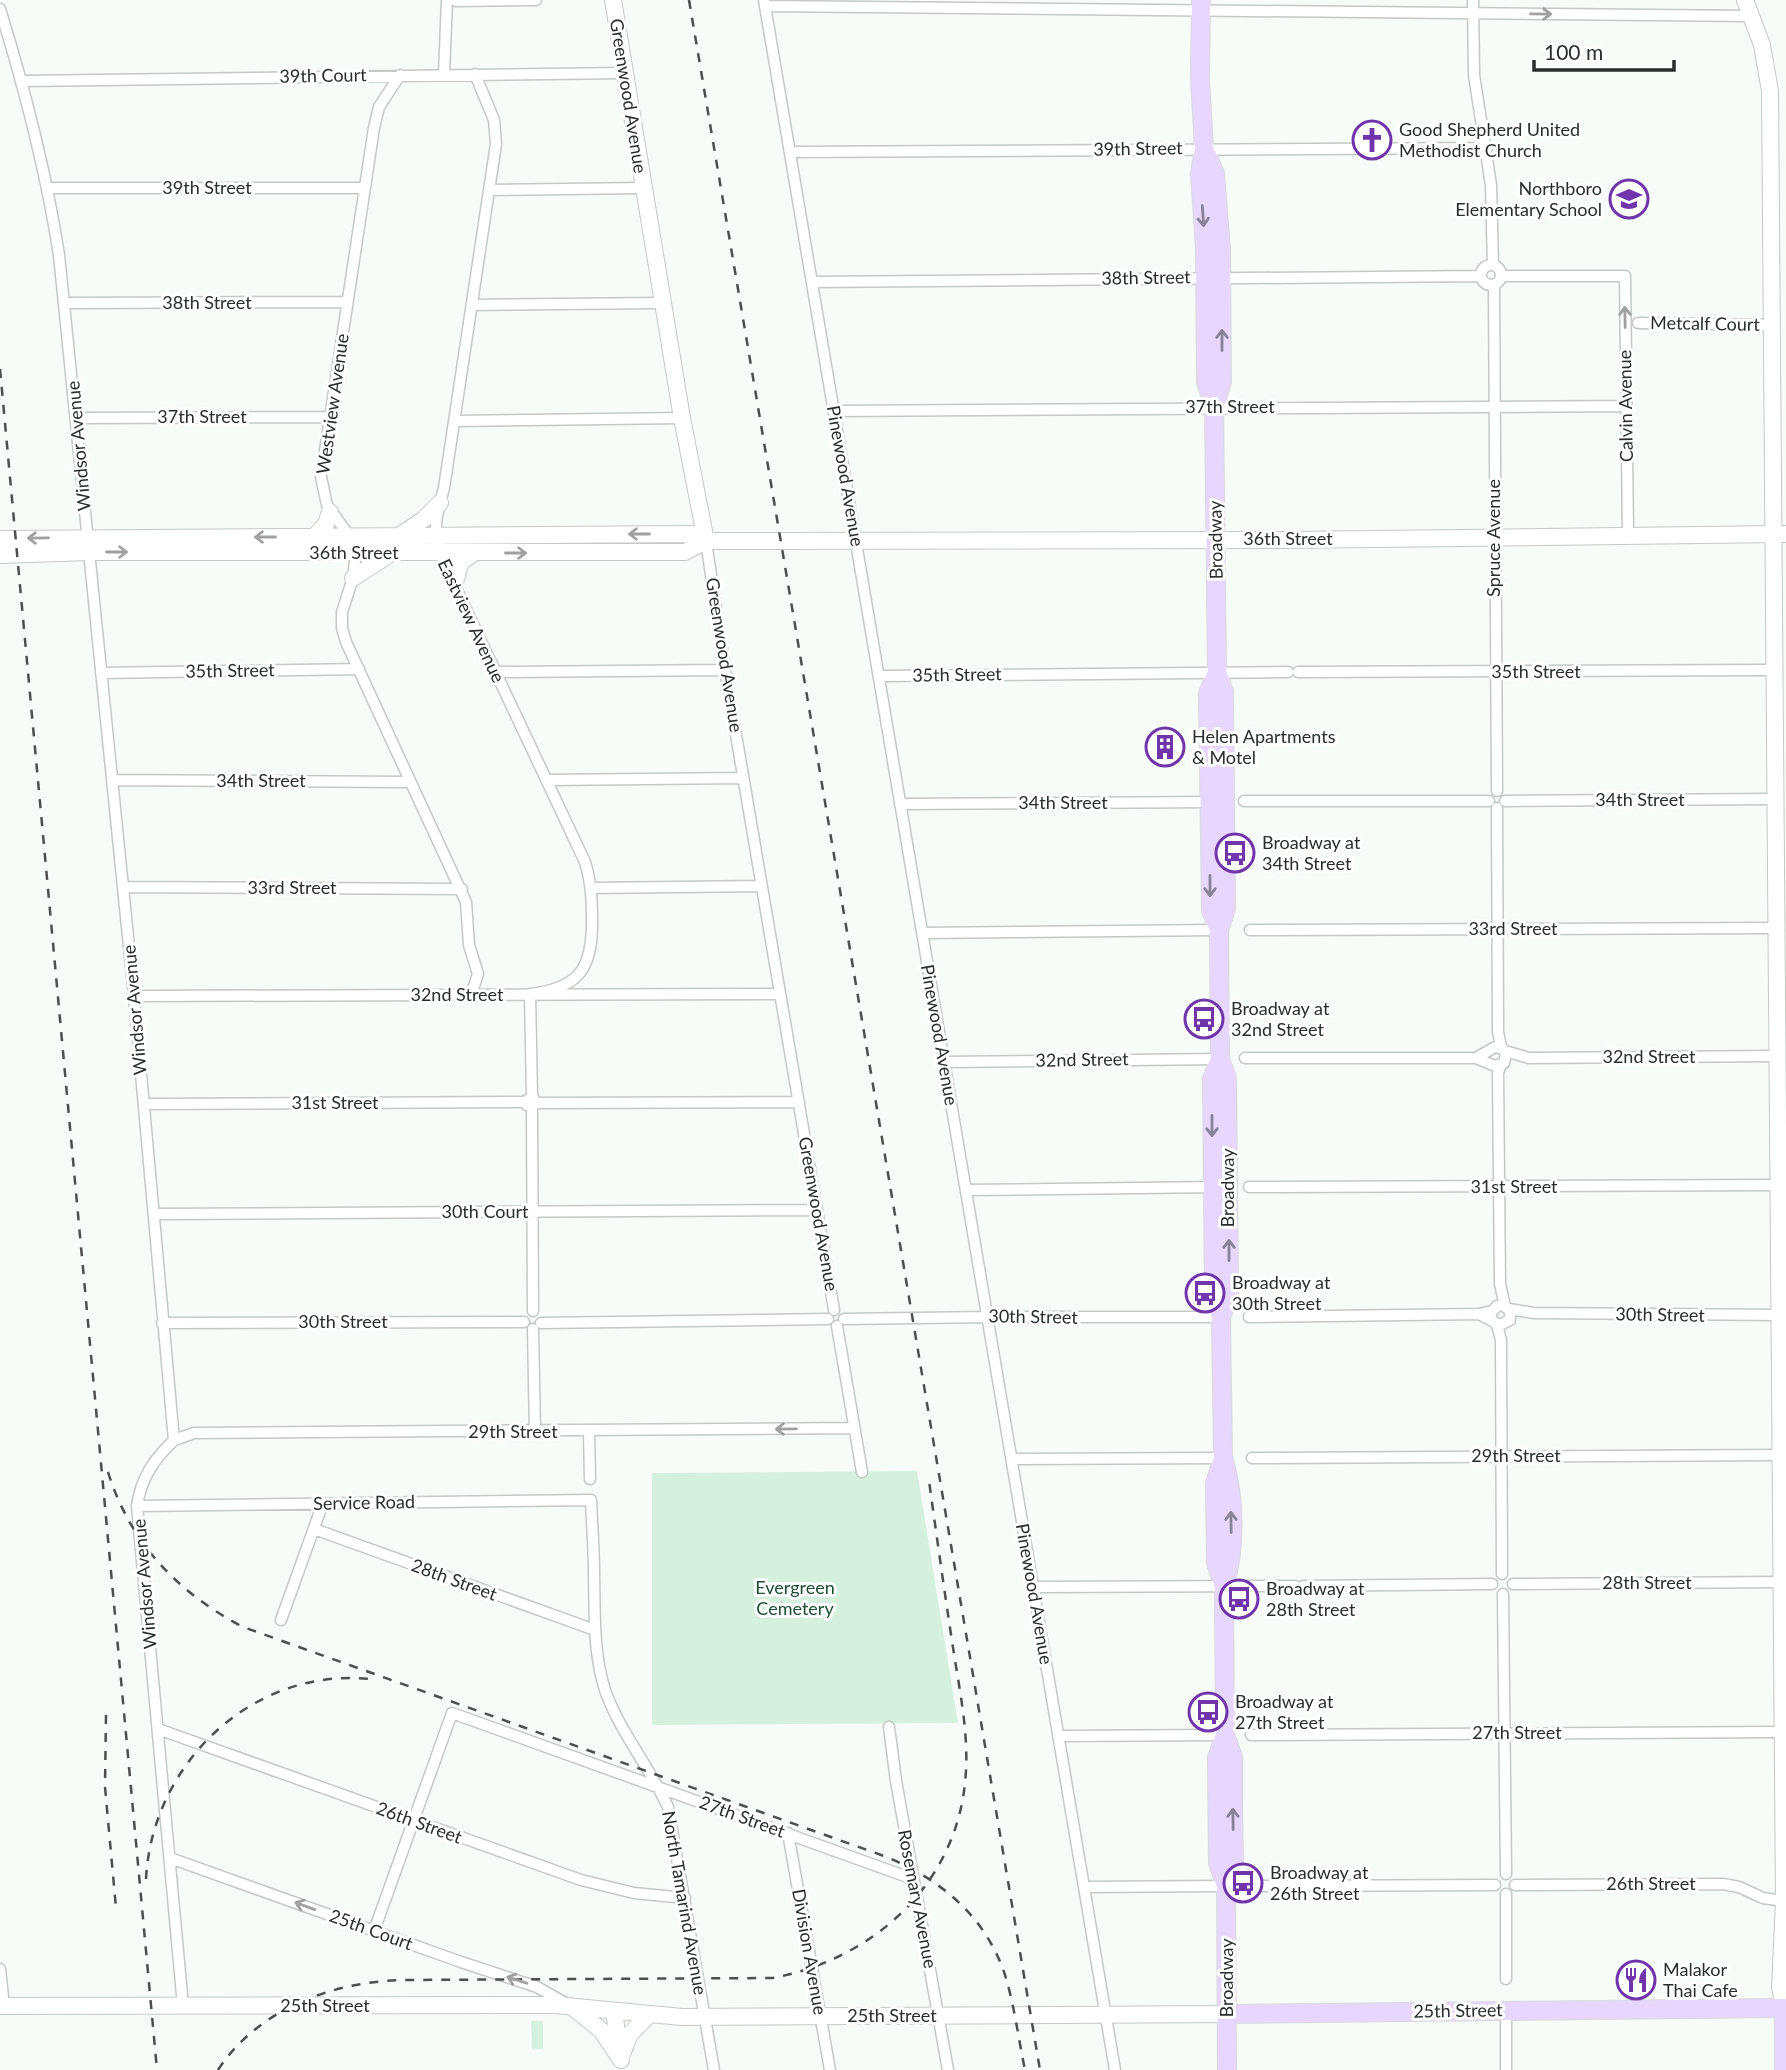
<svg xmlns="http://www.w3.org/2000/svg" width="1786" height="2070" viewBox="0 0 1786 2070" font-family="Lato,sans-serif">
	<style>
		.green { fill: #d6f0df }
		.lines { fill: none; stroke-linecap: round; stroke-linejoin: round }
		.street-casing { stroke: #c4c9c6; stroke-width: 13 }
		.secondary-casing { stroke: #c4c9c6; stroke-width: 18 }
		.primary-casing { stroke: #d9d9d9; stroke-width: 20 }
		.street { stroke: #fff; stroke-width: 10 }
		.secondary { stroke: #fff; stroke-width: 16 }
		.primary { stroke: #e7d7ff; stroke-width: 18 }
		.rail { stroke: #4c4f4d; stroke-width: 2.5; stroke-dasharray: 9 9; stroke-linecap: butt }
		.oneway { stroke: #a0a0a0 }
		.oneway2 { stroke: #898296 }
		.labels { text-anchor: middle; stroke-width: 6; stroke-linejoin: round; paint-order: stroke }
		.street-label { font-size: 18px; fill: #2b2d2c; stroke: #fff }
		.poi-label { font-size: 18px; fill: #2b2d2c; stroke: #fff; text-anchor: start }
		.park-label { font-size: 18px; fill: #1d4e33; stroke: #fff }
	</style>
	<rect width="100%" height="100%" fill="#f7fcf8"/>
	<!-- green -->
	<path class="green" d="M917,1471L958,1723L652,1725V1473Z
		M531,2021H543V2049H532Z"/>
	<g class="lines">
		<defs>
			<path id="street" d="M764,0L1115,2070
				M1473,0L1474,75L1491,185L1493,265
				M456,1L536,0
				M765,6L1751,16
				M0,9C25,90 46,171 59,255L134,996L174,1440C154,1459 141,1478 137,1506L183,2006
				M444,74L447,0
				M475,74L494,120L496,144L444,488C437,514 432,527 440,554L585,862C591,880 592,897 592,916C593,966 582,988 530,994
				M400,75L379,107L374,128L321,477L327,505L350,537L356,554L353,578L342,612V628L346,642L466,902L469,945L478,974L471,995
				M22,81L624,73
				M790,152L1487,148
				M49,188H364
				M489,190L643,188
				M1481 275a10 10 0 1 1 20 0a10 10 0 1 1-20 0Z
				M1501,276H1625L1628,535
				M812,282L1481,276
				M1494,284L1497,791
				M66,303L347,302
				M472,305L663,303
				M1638,323L1772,325
				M834,411L1626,406
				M76,418L329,417
				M454,421L682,418
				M706,541L725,670L834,1310
				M495,672L725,670
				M1298,672L1774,670
				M101,673L359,669
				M879,676L1288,672
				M112,780L410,782
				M546,780L743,778
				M1244,801H1489
				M1505,801L1775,799
				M900,804L1215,802
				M1497,808L1498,1032L1501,1047
				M123,887L462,889
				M591,888L762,886
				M1250,930L1776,928
				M922,933L1219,930
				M530,994L532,1097
				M134,996L780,994
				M1505,1051L1529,1058L1777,1056
				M1245,1058H1476L1495,1066L1504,1063L1506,1054L1503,1049L1495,1047L1476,1058
				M944,1062L1220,1059
				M1501,1064L1498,1073L1500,1284L1505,1306
				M536,1103L533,1097L527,1100V1105L532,1107L536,1103L799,1102
				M144,1104L526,1102
				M532,1107L533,1311
				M1249,1187L1778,1185
				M966,1190L1219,1187
				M154,1214L817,1210
				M1509,1309L1534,1313L1783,1315
				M1479,1314L1500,1325L1510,1320V1311L1503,1305L1497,1306L1490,1314L1492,1320
				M1249,1317L1479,1314L1492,1311
				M844,1319L988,1317H1221
				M162,1323L524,1322
				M541,1323L828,1319
				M1497,1325L1501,1340L1502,1574
				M837,1326L862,1472
				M533,1329L535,1432
				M589,1431L590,1479
				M174,1440L194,1433L854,1428
				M1252,1458L1781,1455
				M1012,1459L1223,1458
				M137,1506L591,1500C592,1525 594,1550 594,1575C595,1615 593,1655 606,1693C621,1733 650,1768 668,1807L714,2070
				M314,1529L595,1630
				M1513,1584L1782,1582
				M1303,1586L1492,1584
				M1033,1587L1295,1586
				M1503,1594L1506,1874
				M281,1620L323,1503
				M889,1727L896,1781L948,2070
				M158,1729L581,1880L634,1893L685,1898
				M1251,1735L1783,1732
				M1059,1736L1225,1735
				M788,1833L830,2070
				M170,1858L461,1962L537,1987L567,2004
				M1515,1885L1723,1884L1739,1887L1763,1898L1784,1901
				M1257,1886L1495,1885
				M1084,1887L1226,1886
				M374,1931L452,1713L913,1879
				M0,1969L4,2006
				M1506,1979V1894
				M1506,2011V2070"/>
			<path id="secondary" d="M613,0L682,418L706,541
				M1745,0L1762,45L1770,91L1784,1901L1780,1987L1784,2008
				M399,536L424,519L440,503
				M314,537L326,524L330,512
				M0,539L692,534L706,541
				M0,555L89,552H685L706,541L1288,540L1786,534
				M353,578L390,554
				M455,582L461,562L474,553
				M0,2006L555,2005L682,2017L1227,2014
				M571,2006L601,2030L621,2060
				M614,2011L620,2054
				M622,2054L630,2034L649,2015"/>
			<path id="primary" d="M1201,0L1200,79L1204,148L1200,174L1205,248L1206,382L1214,407L1217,672L1224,692L1226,909L1219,930L1220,1059L1227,1079L1229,1295L1221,1317
				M1204,148L1215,174L1221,250L1222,382L1214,407
				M1217,672L1208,693L1211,910L1219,930
				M1220,1059L1212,1079L1214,1295L1221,1317L1223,1458L1215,1483L1216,1563L1224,1586
				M1223,1458C1235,1495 1236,1549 1224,1586L1225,1735L1217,1758L1218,1863L1226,1886
				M1225,1735L1233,1757V1803L1234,1863L1226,1886L1227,2070
				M1227,2014L1784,2008V2070"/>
		</defs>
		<!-- street casing -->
		<use href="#street" class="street-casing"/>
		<!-- secondary casing -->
		<use href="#secondary" class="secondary-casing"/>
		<!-- primary casing -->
		<use href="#primary" class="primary-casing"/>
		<!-- street -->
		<use href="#street" class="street"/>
		<!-- secondary -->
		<use href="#secondary" class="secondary"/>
		<!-- primary -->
		<use href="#primary" class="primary"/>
		<!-- rail -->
		<path class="rail" d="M689,0L1040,2070
			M0,369L157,2070
			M108,1472C130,1543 178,1593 243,1627L884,1856C938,1878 982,1913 1003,1969C1014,2001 1018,2037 1025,2070
			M106,1715L105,1787L116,1908
			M146,1879C152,1763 253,1667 370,1679
			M218,2070C258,2009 332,1982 402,1980L773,1978C877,1958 961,1880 966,1770C968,1731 960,1692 954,1654C945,1596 937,1538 929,1481"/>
	</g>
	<!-- one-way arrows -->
	<defs><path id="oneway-shaft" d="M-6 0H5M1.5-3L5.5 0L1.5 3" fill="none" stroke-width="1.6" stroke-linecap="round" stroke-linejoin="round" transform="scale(1.75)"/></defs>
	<g class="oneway">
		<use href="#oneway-shaft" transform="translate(1541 14) rotate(1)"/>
		<use href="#oneway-shaft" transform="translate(1625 317) rotate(-91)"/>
		<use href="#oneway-shaft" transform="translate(639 534) rotate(-180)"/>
		<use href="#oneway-shaft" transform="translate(265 537) rotate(180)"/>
		<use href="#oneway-shaft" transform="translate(38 538) rotate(179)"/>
		<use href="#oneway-shaft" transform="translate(117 552)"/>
		<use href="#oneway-shaft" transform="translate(516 553)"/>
		<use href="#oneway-shaft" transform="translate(786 1429) rotate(179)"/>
		<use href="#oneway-shaft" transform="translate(305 1906) rotate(-160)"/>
		<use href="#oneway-shaft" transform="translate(517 1980) rotate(-162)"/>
	</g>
	<g class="oneway2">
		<use href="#oneway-shaft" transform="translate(1203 216) rotate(86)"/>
		<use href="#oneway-shaft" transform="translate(1222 340) rotate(-90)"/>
		<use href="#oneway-shaft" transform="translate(1210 886) rotate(90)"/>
		<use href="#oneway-shaft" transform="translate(1212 1126) rotate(90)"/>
		<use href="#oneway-shaft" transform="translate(1229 1250) rotate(-90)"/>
		<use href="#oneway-shaft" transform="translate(1231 1522) rotate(-91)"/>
		<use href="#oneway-shaft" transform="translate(1233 1819) rotate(-91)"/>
	</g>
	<!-- icons -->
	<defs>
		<symbol id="church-ring" viewBox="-11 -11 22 22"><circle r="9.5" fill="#fff" stroke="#7035ab" stroke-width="1.5"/><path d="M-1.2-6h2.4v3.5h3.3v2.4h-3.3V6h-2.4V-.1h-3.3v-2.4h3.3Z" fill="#7035ab"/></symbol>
		<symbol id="school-ring" viewBox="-11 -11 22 22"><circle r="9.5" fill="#fff" stroke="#7035ab" stroke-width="1.5"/><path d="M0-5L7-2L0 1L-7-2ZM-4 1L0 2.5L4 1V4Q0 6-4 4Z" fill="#7035ab"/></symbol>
		<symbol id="building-ring" viewBox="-11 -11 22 22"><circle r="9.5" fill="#fff" stroke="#7035ab" stroke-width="1.5"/><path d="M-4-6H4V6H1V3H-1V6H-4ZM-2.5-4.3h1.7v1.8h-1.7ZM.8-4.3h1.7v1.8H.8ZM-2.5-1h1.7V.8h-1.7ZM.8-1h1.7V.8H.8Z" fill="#7035ab"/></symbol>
		<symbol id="bus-ring" viewBox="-11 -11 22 22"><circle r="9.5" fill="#fff" stroke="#7035ab" stroke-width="1.5"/><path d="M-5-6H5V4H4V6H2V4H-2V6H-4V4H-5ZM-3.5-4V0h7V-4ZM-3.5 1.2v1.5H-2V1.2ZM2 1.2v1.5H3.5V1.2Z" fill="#7035ab"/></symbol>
		<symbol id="restaurant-ring" viewBox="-11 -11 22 22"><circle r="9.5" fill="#fff" stroke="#7035ab" stroke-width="1.5"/><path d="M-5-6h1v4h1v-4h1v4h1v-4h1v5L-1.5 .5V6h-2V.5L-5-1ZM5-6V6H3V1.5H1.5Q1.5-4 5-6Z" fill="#7035ab"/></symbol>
	</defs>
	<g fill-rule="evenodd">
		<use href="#church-ring" x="1350" y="118" width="44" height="44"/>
		<use href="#school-ring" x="1607" y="177" width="44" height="44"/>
		<use href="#building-ring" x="1143" y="725" width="44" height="44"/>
		<use href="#bus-ring" x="1213" y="831" width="44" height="44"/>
		<use href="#bus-ring" x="1182" y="997" width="44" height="44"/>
		<use href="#bus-ring" x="1183" y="1271" width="44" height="44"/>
		<use href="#bus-ring" x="1217" y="1577" width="44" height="44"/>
		<use href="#bus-ring" x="1186" y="1690" width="44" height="44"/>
		<use href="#bus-ring" x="1221" y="1861" width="44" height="44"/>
		<use href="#restaurant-ring" x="1614" y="1958" width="44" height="44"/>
	</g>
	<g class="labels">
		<!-- street labels -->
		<g class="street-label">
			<text transform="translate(323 76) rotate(-1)" y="6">39th Court</text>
			<text transform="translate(628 96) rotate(81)" y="6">Greenwood Avenue</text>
			<text transform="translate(1138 149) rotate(-1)" y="6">39th Street</text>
			<text x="207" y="194">39th Street</text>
			<text transform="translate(1146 278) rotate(-1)" y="6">38th Street</text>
			<text x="207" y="309">38th Street</text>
			<text transform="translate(1705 324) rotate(1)" y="6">Metcalf Court</text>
			<text transform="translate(333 404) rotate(-82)" y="6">Westview Avenue</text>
			<text transform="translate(1626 406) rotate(-91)" y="6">Calvin Avenue</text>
			<text x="1230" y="413">37th Street</text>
			<text x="202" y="423">37th Street</text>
			<text transform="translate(79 446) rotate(-95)" y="6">Windsor Avenue</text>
			<text transform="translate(845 476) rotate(80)" y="6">Pinewood Avenue</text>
			<text transform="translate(1494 538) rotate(-90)" y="6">Spruce Avenue</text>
			<text x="1288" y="545">36th Street</text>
			<text transform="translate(1216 540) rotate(-91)" y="6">Broadway</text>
			<text x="354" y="559">36th Street</text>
			<text transform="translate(471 621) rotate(65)" y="6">Eastview Avenue</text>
			<text transform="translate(724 655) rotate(81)" y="6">Greenwood Avenue</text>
			<text transform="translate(230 671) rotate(-1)" y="6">35th Street</text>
			<text x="1536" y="678">35th Street</text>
			<text transform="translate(957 675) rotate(-1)" y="6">35th Street</text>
			<text x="261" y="787">34th Street</text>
			<text x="1640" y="806">34th Street</text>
			<text x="1063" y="809">34th Street</text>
			<text x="292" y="894">33rd Street</text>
			<text x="1513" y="935">33rd Street</text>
			<text x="457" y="1001">32nd Street</text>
			<text transform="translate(135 1010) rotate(-95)" y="6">Windsor Avenue</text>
			<text transform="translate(939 1035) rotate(80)" y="6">Pinewood Avenue</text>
			<text x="1649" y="1063">32nd Street</text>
			<text transform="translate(1082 1060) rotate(-1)" y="6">32nd Street</text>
			<text x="335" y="1109">31st Street</text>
			<text x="1514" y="1193">31st Street</text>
			<text transform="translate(1228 1188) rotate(-90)" y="6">Broadway</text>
			<text x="485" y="1218">30th Court</text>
			<text transform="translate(818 1214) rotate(80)" y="6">Greenwood Avenue</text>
			<text transform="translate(1660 1315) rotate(1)" y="6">30th Street</text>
			<text transform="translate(1033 1317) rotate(1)" y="6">30th Street</text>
			<text x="343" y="1328">30th Street</text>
			<text x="513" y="1438">29th Street</text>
			<text x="1516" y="1462">29th Street</text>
			<text transform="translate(364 1503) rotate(-1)" y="6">Service Road</text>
			<text transform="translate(454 1580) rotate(20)" y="6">28th Street</text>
			<text x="1647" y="1589">28th Street</text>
			<text transform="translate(145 1584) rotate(-95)" y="6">Windsor Avenue</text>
			<text transform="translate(1034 1594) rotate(80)" y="6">Pinewood Avenue</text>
			<text x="1517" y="1739">27th Street</text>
			<text transform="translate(742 1817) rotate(20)" y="6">27th Street</text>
			<text transform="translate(419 1823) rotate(20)" y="6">26th Street</text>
			<text x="1651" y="1890">26th Street</text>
			<text transform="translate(917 1899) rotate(79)" y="6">Rosemary Avenue</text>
			<text transform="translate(684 1903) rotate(80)" y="6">North Tamarind Avenue</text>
			<text transform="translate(371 1930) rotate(20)" y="6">25th Court</text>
			<text transform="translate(809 1952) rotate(80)" y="6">Division Avenue</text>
			<text transform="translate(1227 1978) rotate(-90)" y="6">Broadway</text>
			<text x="325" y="2012">25th Street</text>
			<text transform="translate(1458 2011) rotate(-1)" y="6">25th Street</text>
			<text x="892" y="2022">25th Street</text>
		</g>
		<!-- poi labels -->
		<g class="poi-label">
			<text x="1399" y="136">Good Shepherd United<tspan x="1399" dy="21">Methodist Church</tspan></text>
			<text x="1602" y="195" text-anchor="end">Northboro<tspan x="1602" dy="21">Elementary School</tspan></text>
			<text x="1192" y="743">Helen Apartments<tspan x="1192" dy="21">&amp; Motel</tspan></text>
			<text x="1262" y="849">Broadway at<tspan x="1262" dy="21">34th Street</tspan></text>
			<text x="1231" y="1015">Broadway at<tspan x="1231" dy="21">32nd Street</tspan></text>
			<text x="1232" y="1289">Broadway at<tspan x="1232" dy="21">30th Street</tspan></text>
			<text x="1266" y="1595">Broadway at<tspan x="1266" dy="21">28th Street</tspan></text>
			<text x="1235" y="1708">Broadway at<tspan x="1235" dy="21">27th Street</tspan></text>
			<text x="1270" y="1879">Broadway at<tspan x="1270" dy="21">26th Street</tspan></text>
			<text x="1663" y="1976">Malakor<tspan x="1663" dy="21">Thai Cafe</tspan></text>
		</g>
		<!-- park labels -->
		<g class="park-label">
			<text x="795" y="1594">Evergreen<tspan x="795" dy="21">Cemetery</tspan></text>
		</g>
	</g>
	<!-- scale -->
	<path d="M1534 60v10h140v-10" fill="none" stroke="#2b2d2c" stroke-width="3.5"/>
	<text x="1544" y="60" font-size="21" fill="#2b2d2c" stroke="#ffffff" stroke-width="5" paint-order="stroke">100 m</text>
</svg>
